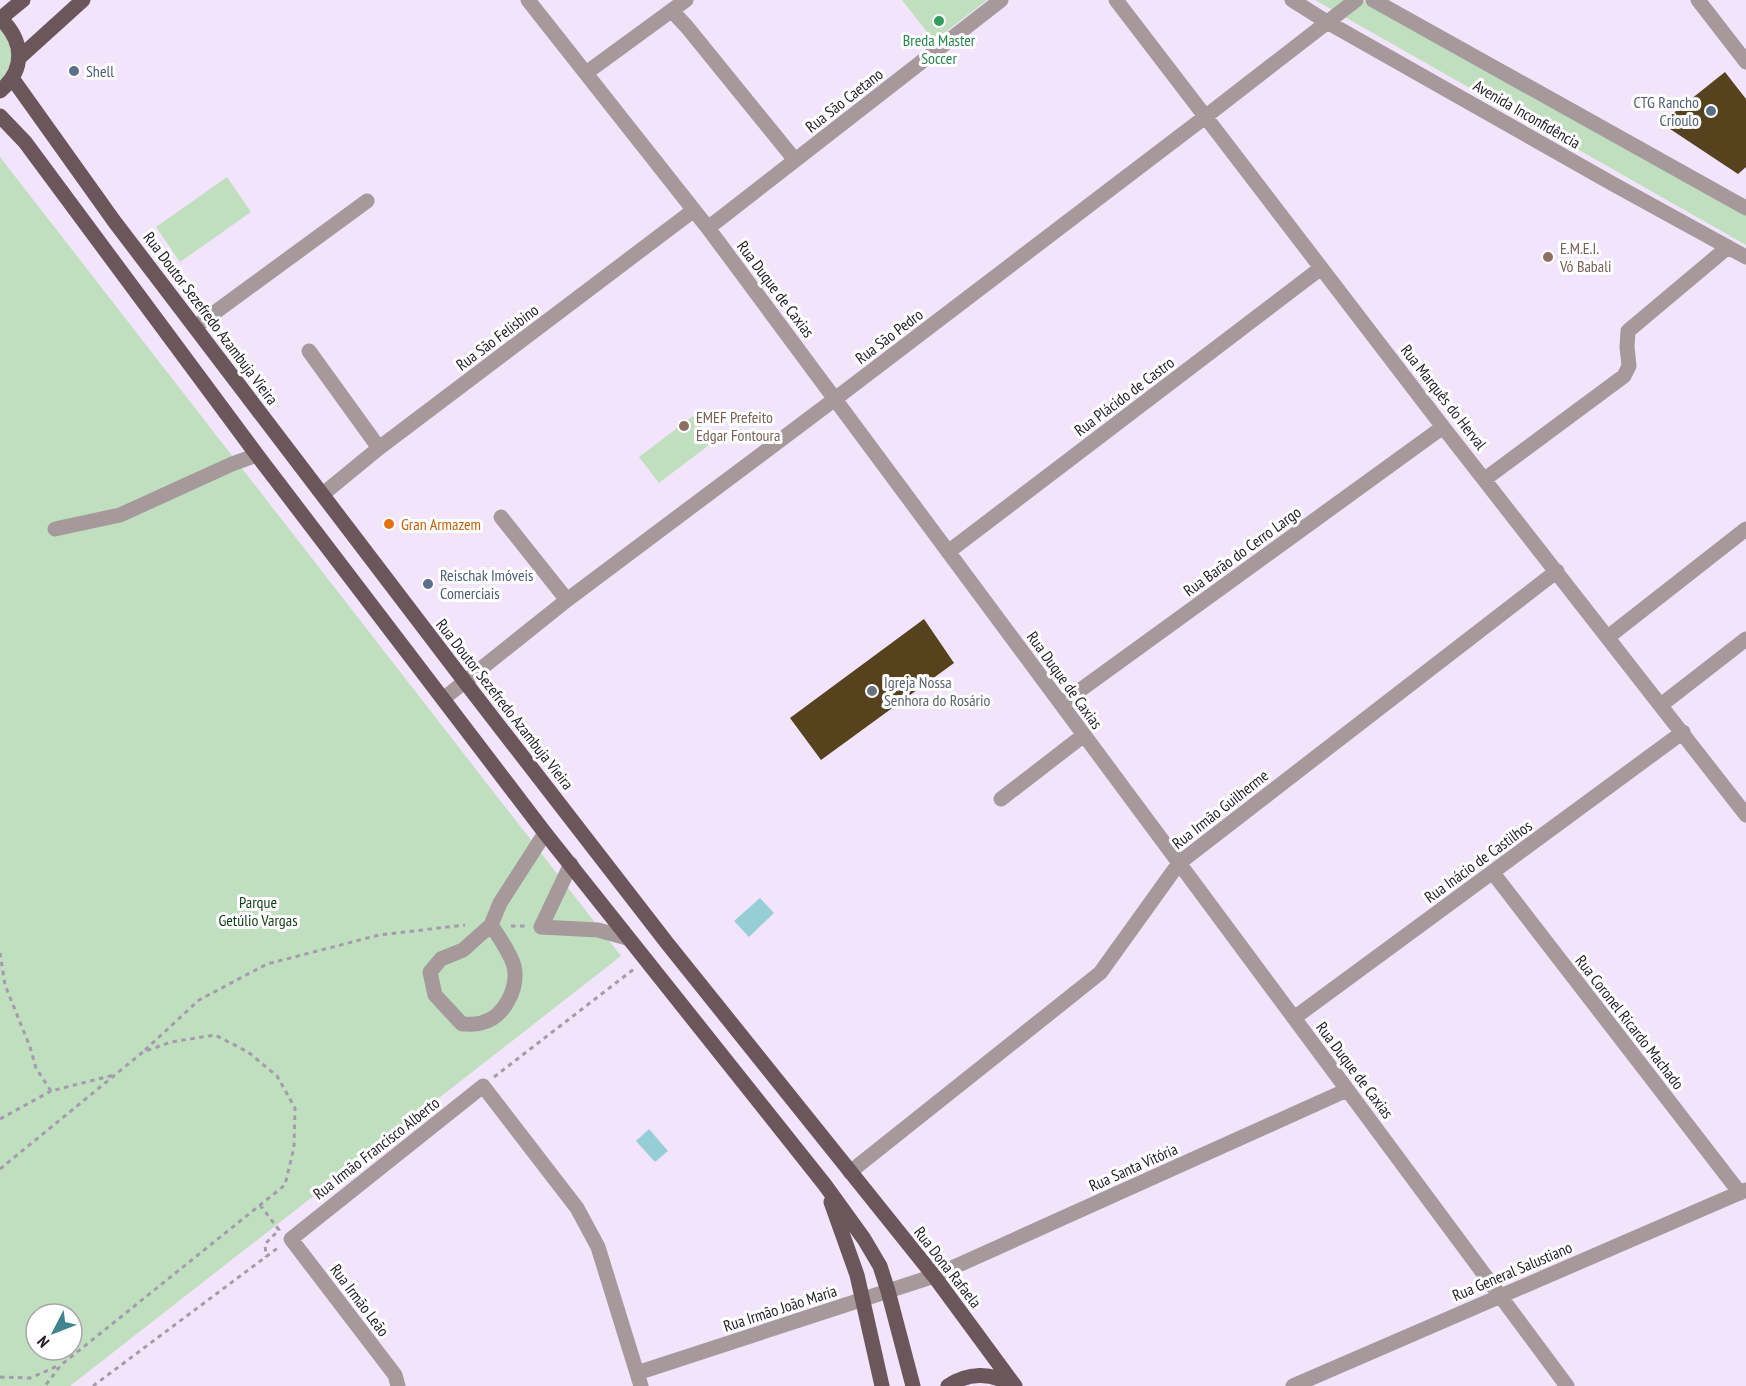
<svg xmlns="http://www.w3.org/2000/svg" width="1746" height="1386" viewBox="0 0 1746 1386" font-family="'PT Sans Narrow',sans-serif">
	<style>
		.green { fill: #c0dfbf; fill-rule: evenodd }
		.water { fill: #96ced6 }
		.building { fill: #57421e }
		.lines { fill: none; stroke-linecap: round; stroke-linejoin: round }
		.path { stroke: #a59bac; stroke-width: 3; stroke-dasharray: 4.5 4.5; stroke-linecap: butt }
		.minor { stroke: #a5999c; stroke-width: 15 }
		.major { stroke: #6b575b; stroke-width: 15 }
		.leisure-dot { fill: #2e9e5b; stroke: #fff; stroke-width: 2 }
		.service-dot { fill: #5c6f8a; stroke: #fff; stroke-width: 2 }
		.education-dot { fill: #8d6e63; stroke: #fff; stroke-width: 2 }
		.food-dot { fill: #e8710a; stroke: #fff; stroke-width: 2 }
		.worship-dot { fill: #6b7280; stroke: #fff; stroke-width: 2 }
		.labels { text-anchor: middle; stroke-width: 6; stroke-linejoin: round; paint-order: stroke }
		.leisure-label { font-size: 16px; fill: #27864d; stroke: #fff }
		.service-label { font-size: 16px; fill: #4e5e75; stroke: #fff; text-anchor: start }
		.street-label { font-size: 16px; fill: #221d25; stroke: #fff }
		.education-label { font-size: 16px; fill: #785e54; stroke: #fff; text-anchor: start }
		.food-label { font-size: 16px; fill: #c56008; stroke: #fff; text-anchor: start }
		.worship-label { font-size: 16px; fill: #5b616d; stroke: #fff; text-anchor: start }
		.park-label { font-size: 16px; fill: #0f3f12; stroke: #fff }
	</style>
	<rect width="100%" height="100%" fill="#f2e5fb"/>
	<!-- green -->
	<path class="green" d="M902,0H987L934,41Z
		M1315,0H1363L1470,62L1746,215V245Z
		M0,27C15,52 16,58 0,83Z
		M0,157L621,956L70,1386H0ZM36,1314H72V1350H36Z
		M227,177L251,212L180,262L156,227Z
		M693,416L713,442L659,483L639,457Z"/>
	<!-- water -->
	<path class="water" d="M760,898L774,913L749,937L734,921Z
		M649,1129L668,1151L655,1162L636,1141Z"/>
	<!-- building -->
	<path class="building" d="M1725,72L1746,99V167L1738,174L1661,123Z
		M924,619L954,663L821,760L790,718Z"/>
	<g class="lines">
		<!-- path -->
		<path class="path" d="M511,926H525
			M0,953L5,985L30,1047L36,1068L51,1091L114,1075
			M145,1050L199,1000L267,964L379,935L465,925
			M494,1077L634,969
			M0,1119L51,1091
			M0,1169L143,1052L171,1042L215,1035L248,1052L277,1076L295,1108L294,1147L285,1185L61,1365L45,1386
			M260,1205L279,1230L265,1244L266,1257
			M0,1377L30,1378L60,1365
			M93,1386L279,1247"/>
		<!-- minor -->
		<path class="minor" d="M528,0L708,228L1567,1386
			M1116,0L1443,427L1746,815
			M1292,0L1327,22L1613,184L1746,257
			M1373,0L1746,208
			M1698,0L1746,62
			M672,11L687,27L795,160
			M586,73L686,0
			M708,228L1001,0
			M195,327L367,201
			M309,351L379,448
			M1485,479L1624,376L1629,366L1627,347L1628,331L1728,247
			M323,494L379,448L694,210
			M501,517L567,600
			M55,529L120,515L232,464L257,455
			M948,552L1321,268
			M1608,637L1746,529
			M443,699L567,600L835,399L1205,117L1356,0
			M1061,704L1443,427
			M1661,705L1746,639
			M1001,799L1084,735
			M571,864L541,927L598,930L627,938
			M1493,873L1740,1193
			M491,925C499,937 510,952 514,966C519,988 504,1018 481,1023C475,1025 468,1024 462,1024L435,995L430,972L441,959L463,950L491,925L500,903L545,833
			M1294,1018L1683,732
			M850,1172L1100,973L1179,863L1557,571
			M637,1373L934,1276L1347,1090
			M398,1386L395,1375L291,1239L483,1086L577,1208L598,1247L641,1386
			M1293,1386L1746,1190"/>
		<!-- major -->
		<path class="major" d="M0,18C24,41 26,69 0,91
			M1,18L23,0
			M19,58L83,0
			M12,78L114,221L465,682L667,943L934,1276L1015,1386
			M0,116L25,142L257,455L545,833L825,1185L864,1239L880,1266L888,1291L913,1386
			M831,1202L857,1275L882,1386
			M948,1386C967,1373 992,1371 1011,1386"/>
	</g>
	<!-- markers -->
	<circle class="leisure-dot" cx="939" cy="21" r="6"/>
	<g class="service-dot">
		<circle cx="74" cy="71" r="6"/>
		<circle cx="1711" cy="111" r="6"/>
		<circle cx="428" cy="584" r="6"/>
	</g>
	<g class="education-dot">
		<circle cx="1548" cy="257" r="6"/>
		<circle cx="684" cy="426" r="6"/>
	</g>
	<circle class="food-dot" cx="389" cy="524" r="6"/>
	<circle class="worship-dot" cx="872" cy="691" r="6"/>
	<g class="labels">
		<!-- leisure labels -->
		<g class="leisure-label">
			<text x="939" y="46">Breda Master<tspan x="939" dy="18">Soccer</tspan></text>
		</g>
		<!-- service labels -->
		<g class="service-label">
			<text x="86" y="77">Shell</text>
			<text x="1699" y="108" text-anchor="end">CTG Rancho<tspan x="1699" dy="18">Crioulo</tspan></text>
			<text x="440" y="581">Reischak Imóveis<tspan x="440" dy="18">Comerciais</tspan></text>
		</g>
		<!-- street labels -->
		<g class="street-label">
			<text transform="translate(844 100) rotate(-38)" y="6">Rua São Caetano</text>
			<text transform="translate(1527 114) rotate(30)" y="6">Avenida Inconfidência</text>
			<text transform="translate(776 289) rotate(53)" y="6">Rua Duque de Caxias</text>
			<text transform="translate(211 318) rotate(53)" y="6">Rua Doutor Sezefredo Azambuja Vieira</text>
			<text transform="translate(889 336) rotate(-37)" y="6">Rua São Pedro</text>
			<text transform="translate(497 337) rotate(-37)" y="6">Rua São Felisbino</text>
			<text transform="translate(1124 396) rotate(-37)" y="6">Rua Plácido de Castro</text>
			<text transform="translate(1444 397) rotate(52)" y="6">Rua Marquês do Herval</text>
			<text transform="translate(1242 551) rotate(-36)" y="6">Rua Barão do Cerro Largo</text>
			<text transform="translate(1065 680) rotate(54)" y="6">Rua Duque de Caxias</text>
			<text transform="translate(505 704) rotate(52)" y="6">Rua Doutor Sezefredo Azambuja Vieira</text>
			<text transform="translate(1220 809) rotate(-38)" y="6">Rua Irmão Guilherme</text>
			<text transform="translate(1478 861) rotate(-36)" y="6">Rua Inácio de Castilhos</text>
			<text transform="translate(1630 1022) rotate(52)" y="6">Rua Coronel Ricardo Machado</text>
			<text transform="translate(1355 1070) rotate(53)" y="6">Rua Duque de Caxias</text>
			<text transform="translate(376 1148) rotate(-38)" y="6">Rua Irmão Francisco Alberto</text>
			<text transform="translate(1133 1167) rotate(-24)" y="6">Rua Santa Vitória</text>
			<text transform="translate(948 1267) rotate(52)" y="6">Rua Dona Rafaela</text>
			<text transform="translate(1512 1271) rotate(-23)" y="6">Rua General Salustiano</text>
			<text transform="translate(360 1300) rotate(53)" y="6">Rua Irmão Leão</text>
			<text transform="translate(780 1308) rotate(-18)" y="6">Rua Irmão João Maria</text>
		</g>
		<!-- education labels -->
		<g class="education-label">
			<text x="1560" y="254">E.M.E.I.<tspan x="1560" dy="18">Vó Babali</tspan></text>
			<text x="696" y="423">EMEF Prefeito<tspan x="696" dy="18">Edgar Fontoura</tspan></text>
		</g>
		<!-- food labels -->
		<g class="food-label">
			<text x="401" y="530">Gran Armazem</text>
		</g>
		<!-- worship labels -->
		<g class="worship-label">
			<text x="884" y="688">Igreja Nossa<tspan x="884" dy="18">Senhora do Rosário</tspan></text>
		</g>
		<!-- park labels -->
		<g class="park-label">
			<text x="258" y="908">Parque<tspan x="258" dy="18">Getúlio Vargas</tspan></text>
		</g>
	</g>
	<!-- north arrow -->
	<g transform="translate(54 1332) rotate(228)"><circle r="28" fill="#ffffff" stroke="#a7a5a8" stroke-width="1.5"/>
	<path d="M0-4.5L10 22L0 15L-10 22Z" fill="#3e858f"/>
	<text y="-9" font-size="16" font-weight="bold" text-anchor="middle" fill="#221d25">N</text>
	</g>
</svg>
